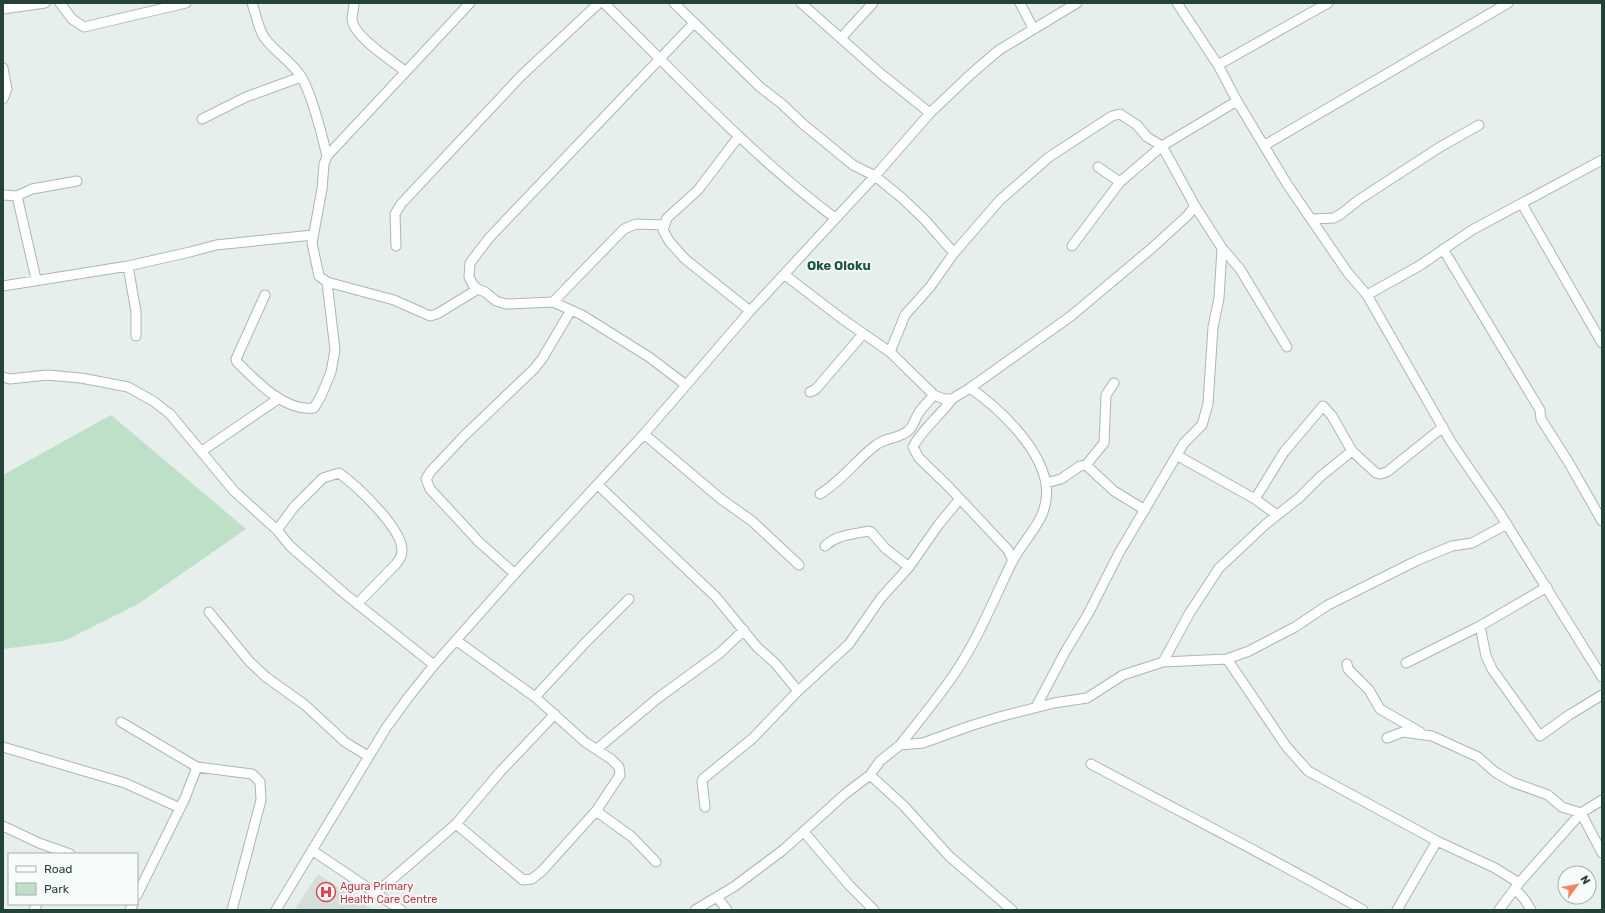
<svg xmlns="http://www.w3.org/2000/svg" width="1605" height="913" viewBox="0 0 1605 913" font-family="Rubik,sans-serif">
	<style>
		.built { fill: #d4dfda }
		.green { fill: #bfe0c8 }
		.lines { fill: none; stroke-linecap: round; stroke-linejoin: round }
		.minor-casing { stroke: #a8b8b2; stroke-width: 11 }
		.minor { stroke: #fff; stroke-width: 9 }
		.labels { text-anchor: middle; stroke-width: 3.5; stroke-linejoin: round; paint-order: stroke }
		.health-label { font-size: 11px; fill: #be3a42; stroke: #f7fbf9; text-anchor: start }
		.quarter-label { font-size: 13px; font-weight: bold; fill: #1f5548; stroke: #f7fbf9 }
	</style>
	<rect width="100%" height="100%" fill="#e6efeb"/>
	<!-- built -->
	<path class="built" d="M318,874L373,910H294Z"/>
	<!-- green -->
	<path class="green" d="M111,415L246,529L138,604L64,641L3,649V475Z"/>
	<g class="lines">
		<defs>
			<path id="minor" d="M60,3L72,19L84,27L186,3
				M252,3C256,14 258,28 264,37C275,53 292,61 302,78C312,96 322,135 327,156
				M354,3C354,8 352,14 352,19C353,36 392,61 405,71
				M470,3L327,156L324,164L322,189L312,243L319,276L327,282L394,300L430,316L437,314L478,289
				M604,3C679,77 751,155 835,218
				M674,3L760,87L782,104L803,124L853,165L875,176L902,198L925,220L954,253L1000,200L1049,157L1112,116L1120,114L1137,125L1147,137L1162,146L1195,206L1222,248L1240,269L1287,347
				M801,3L880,73L930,113
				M1020,3L1033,28
				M1177,3L1218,65L1237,101L1287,184L1348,273L1367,295L1451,442L1499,512L1602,677
				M3,9L45,3
				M841,38L873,3
				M1218,65L1328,3
				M3,68L7,89L3,99
				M202,119L246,97L301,77
				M739,136L698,190L667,218L663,230L669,241L685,259L750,311
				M1265,145L1508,3
				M1098,167L1120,182
				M3,195L17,196L32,189L77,181
				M17,196L36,279
				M1522,204L1602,343
				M1313,219L1334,218L1341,214L1360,199L1440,147L1479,125
				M396,246L395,214L401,204L521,76L599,3
				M1072,246L1120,182L1162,146L1237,101
				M1443,249L1540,410L1541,419L1569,463L1602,521
				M128,266L136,312V336
				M785,275L841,318L890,352L934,395L944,399H952L970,388L1071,316L1152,248L1188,215L1195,206
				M3,286L128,266L190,252L216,245L313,235
				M265,295L236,359L237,362C256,381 285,412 314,408L321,396L331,372L335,350L327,282
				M1367,295L1419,266L1472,230L1602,160
				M553,302L624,229L636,224L664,225
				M890,352L905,315L930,287L954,253
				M3,377L10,379L47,375L81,378L128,387L153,401L170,414L234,491L277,530L290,546L345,594L434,665
				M686,385L649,357L582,315L553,302L506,304L496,301L485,292L478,289L473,285L469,277L470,263L489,238L694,23
				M810,392L816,389L863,334
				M952,399C940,416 922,429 913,447L919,458L948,486L1008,550L1013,561
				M644,434L721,499L752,521L799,565
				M202,451L278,399
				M1178,456L1255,499L1277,515
				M1086,465L1104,443L1106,395L1114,383
				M1046,483L1061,479L1080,466L1086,465L1114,491L1145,510
				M598,485L716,597L757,647L775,663L798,691
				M820,494C842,481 856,460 876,445C886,437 900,439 909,430C914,425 915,419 918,414C922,407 929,401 934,395
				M1255,499L1284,452L1323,406L1332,416L1352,451L1376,473L1380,474L1387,472L1443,427
				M277,530L294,507L323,478L339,473C356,485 402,528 402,550C402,556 400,559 396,564L357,604
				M825,546C838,534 852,535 868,531L871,532L885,548L909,567
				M515,574L479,542L430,489L426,479L431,471L464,436L534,369L542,359L571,310
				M209,612L249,661L266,677L305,705L345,742L368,756
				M1480,626L1486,656L1492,669L1540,736L1569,715L1602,695
				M1227,659L1286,746L1308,771L1437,841L1495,868L1519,883L1581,813L1602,800
				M1163,662L1189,614L1219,568L1266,524L1300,497L1321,476L1352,451
				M1406,663L1480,626L1547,587
				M1347,664L1348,669L1369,690L1380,709L1420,732
				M535,697L585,643L629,599
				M1036,707L1065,652L1088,614L1119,553L1184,443L1202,425L1208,404L1213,327L1219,298L1222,248
				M121,722L197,767L252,774L260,782L261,800L232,910
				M1387,738L1403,732L1432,736L1478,757L1495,772L1512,782L1548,795L1562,807L1581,813L1602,853
				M900,745C918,722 938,698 955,673C978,639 994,599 1012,562C1026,535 1051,518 1046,484C1040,447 999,408 970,388
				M3,747L125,783L180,808
				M597,749L658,698L721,652L744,630
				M1091,764C1182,813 1274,859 1363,910
				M870,775L904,806L949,856L1012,910
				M705,807L702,781L704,778L753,738L798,691L849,644L881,598L909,567L939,524L959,500
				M596,811L632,837L656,862
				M456,824L523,880L532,879L542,871L596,811L620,775L619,767L611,759L585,742L535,697L457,641
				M3,826L39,843L70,854
				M804,832L849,885L874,910
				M313,851L401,910
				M1515,889L1525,900L1531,910
				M376,893L456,824L500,772L555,714
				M137,895L185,798L197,767
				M717,897L727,910
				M34,910L37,904
				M130,910L133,904
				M276,910L386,728L407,699L434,665L520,568L644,434L750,311L875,176L930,113L971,74L999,50L1077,3
				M695,910L735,886L783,850L845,794L870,775L880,761L900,745L923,743L970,726L999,717L1054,703L1087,698L1123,675L1163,662L1227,659L1249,651L1295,627L1328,605L1418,560L1452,546L1472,543L1507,524
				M1397,910L1437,841
				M1499,910L1519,883"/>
		</defs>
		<!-- minor casing -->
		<use href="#minor" class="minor-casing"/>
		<!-- minor -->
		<use href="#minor" class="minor"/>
	</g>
	<!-- icons -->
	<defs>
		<symbol id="hospital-ring" viewBox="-11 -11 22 22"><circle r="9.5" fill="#f7fbf9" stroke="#e0444e" stroke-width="1.5"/><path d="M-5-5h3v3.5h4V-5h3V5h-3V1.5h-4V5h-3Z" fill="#e0444e"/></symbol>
	</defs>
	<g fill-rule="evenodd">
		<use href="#hospital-ring" x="315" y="881" width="22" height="22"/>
	</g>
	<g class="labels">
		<!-- health labels -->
		<g class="health-label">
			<text x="340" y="890">Agura Primary<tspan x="340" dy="13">Health Care Centre</tspan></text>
		</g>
		<!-- quarter labels -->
		<g class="quarter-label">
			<text x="839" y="270">Oke Oloku</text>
		</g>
	</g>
	<!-- border -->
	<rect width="1605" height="913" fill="none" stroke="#24423a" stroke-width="8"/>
	<!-- legend -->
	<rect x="8" y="853" width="130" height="52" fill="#f7fbf9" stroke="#a3b1ad"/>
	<rect x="16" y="866" width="20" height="6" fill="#ffffff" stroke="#a3b1ad"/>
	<text x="44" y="873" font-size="12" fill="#24423a">Road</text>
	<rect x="16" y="883" width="20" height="12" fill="#bfe0c8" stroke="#a3b1ad"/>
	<text x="44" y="893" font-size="12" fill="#24423a">Park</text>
	<!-- north arrow -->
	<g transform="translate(1577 885) rotate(58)"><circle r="19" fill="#f7fbf9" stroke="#a3b1ad"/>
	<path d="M0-3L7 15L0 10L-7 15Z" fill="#f4845f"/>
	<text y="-6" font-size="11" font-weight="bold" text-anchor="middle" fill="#24423a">N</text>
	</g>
</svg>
